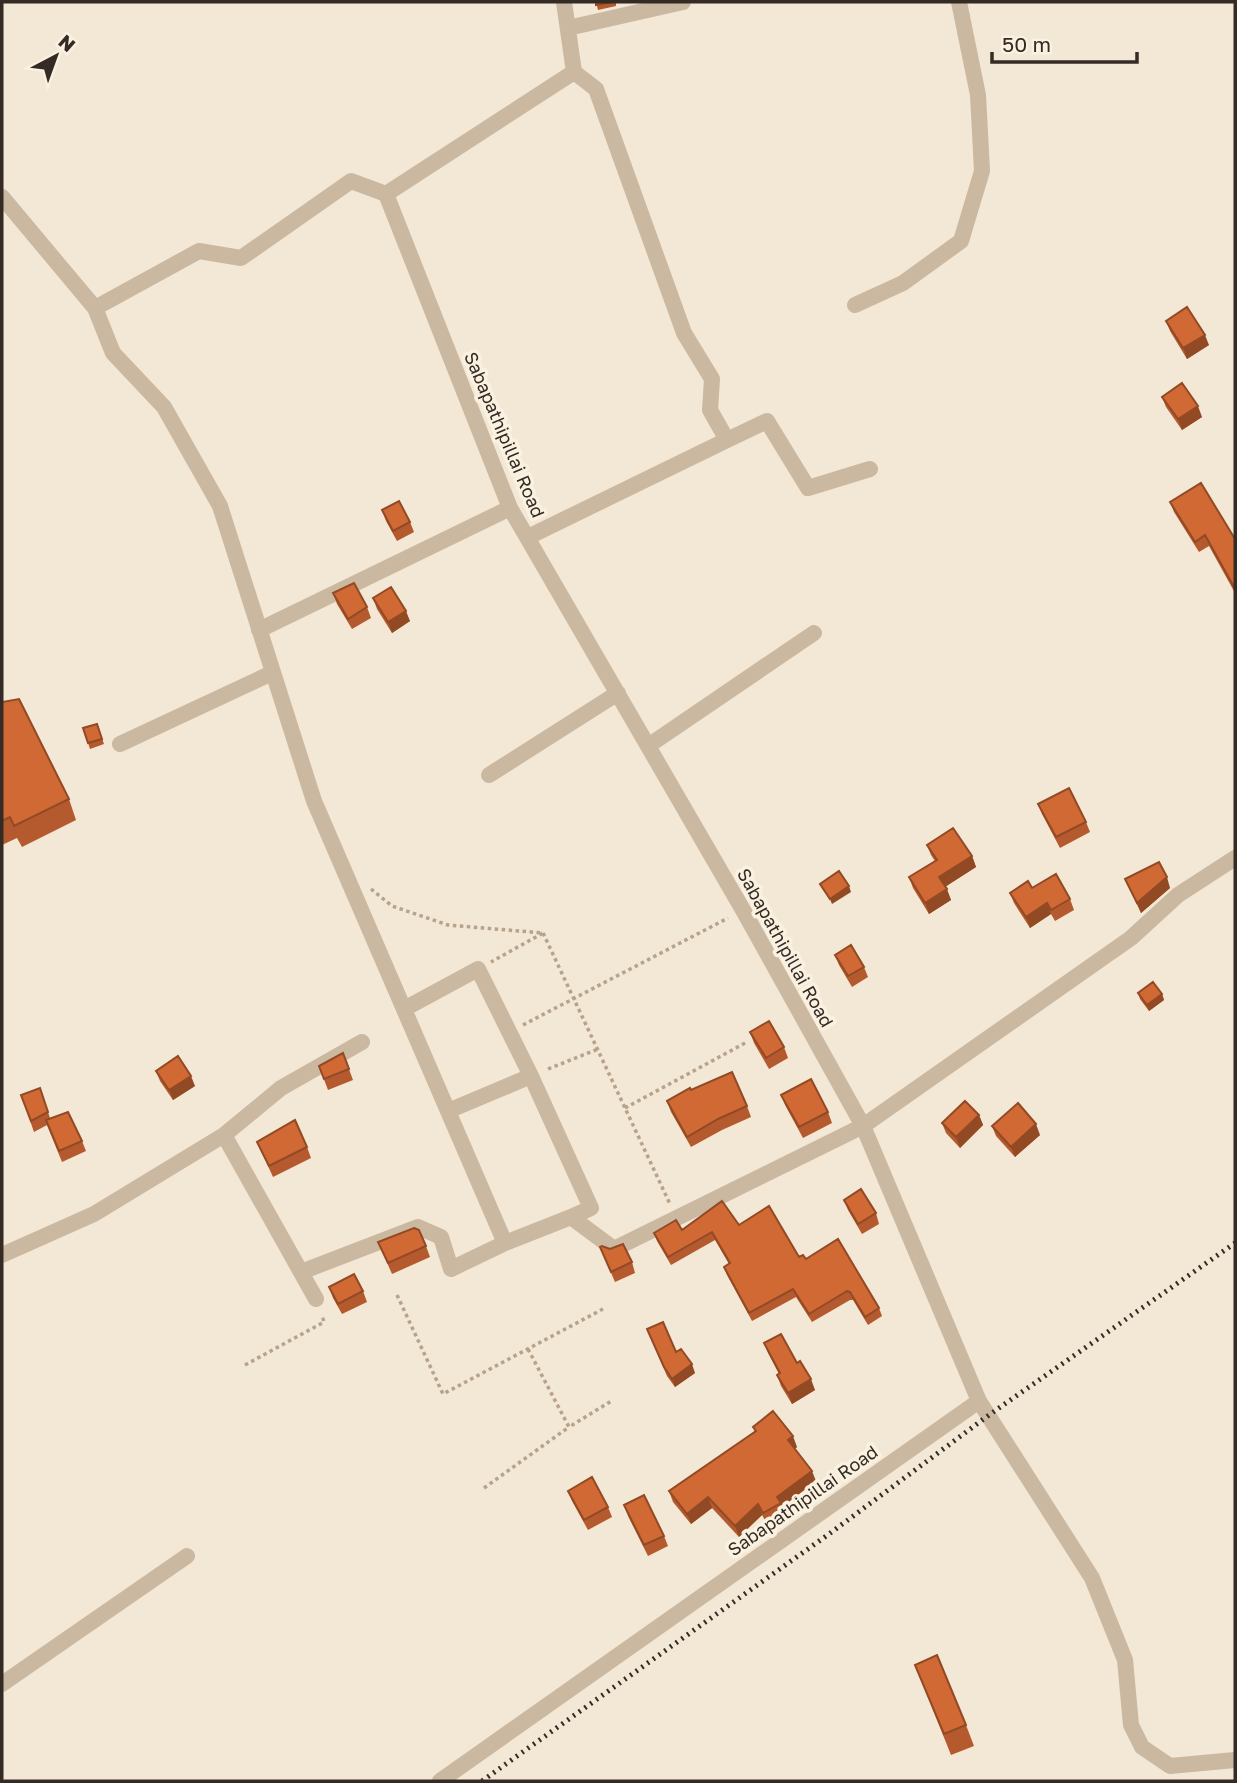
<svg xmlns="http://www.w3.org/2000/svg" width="1237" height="1783" viewBox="0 0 1237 1783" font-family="'Golos Text',sans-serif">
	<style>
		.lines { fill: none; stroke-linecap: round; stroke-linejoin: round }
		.path { stroke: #b7a28a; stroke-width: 3.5; stroke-dasharray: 3.5 3.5; stroke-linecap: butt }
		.minor { stroke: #cbb8a0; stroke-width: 16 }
		.rail { stroke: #342b24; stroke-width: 5; stroke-dasharray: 2 5; stroke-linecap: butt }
		.wall { fill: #b45a2e }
		.shaded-wall { fill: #924a25 }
		.building { fill: #d16935; stroke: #924a25; stroke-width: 2 }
		.labels { text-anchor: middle; stroke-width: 7; stroke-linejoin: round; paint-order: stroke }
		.street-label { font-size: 18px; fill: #342b24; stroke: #faf1e1 }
	</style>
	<rect width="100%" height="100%" fill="#f3e7d5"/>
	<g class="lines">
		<!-- path -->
		<path class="path" d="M371,889L392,906L448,925L543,933L491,962
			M543,933L670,1204
			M523,1025L728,918
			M548,1069L598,1049
			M625,1108L747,1042
			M397,1295L443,1394L603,1309
			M528,1349L569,1427L613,1400
			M245,1365L324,1322L322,1315
			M484,1488L569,1427"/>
		<!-- minor -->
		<path class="minor" d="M568,28L683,2
			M2,197L95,308L113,353L164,407L220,506L314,801L505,1243L571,1217L614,1249L863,1126L1131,938L1178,895L1235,858
			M855,305L903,283L961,241L982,171L978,95L959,2
			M95,308L199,251L241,258L351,181L386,194
			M727,440L767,421L808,488L870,469
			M528,537L727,440L710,410L712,379L684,333L596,89L574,72
			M259,630L510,508
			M120,744L272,673
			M648,746L814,633
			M489,775L618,693
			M404,1009L478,969L531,1076
			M448,1111L531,1076L591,1208L571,1217
			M224,1135L316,1299
			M2,1255L94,1214L224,1135L281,1088L362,1042
			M301,1272L418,1227L441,1237L451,1269L505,1243
			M979,1401L1092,1578L1125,1660L1131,1725L1142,1747L1170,1766L1235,1760
			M2,1684L187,1556
			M440,1781L979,1401L863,1126L743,910L510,508L386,194L574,72L564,2"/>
		<!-- rail -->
		<path class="rail" d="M482,1781L829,1534L989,1415L1235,1243"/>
	</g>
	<!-- wall -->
	<path class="wall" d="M596,2H616V6L598,10Z
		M1166,321L1209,345L1187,359L1170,331Z
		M1162,397L1202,417L1182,430L1166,407Z
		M1170,502L1235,539V593L1209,546L1199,552L1174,512Z
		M382,510L410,522L414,532L397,541L386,521Z
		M333,593L367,607L371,618L352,629L337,604Z
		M373,598L410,621L392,633L377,609Z
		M2,702L69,799L76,820L22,847L17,838L2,845Z
		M97,724L104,744L90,749L83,728Z
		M1038,804L1086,822L1090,832L1060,848L1042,814Z
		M927,845L972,856L976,867L945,887L951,900L929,914L913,888L909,877L935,861L931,855Z
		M1125,879L1170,888L1141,913Z
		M1032,888L1070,899L1074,910L1055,921L1051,914L1030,928L1014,903L1010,893Z
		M835,955L864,967L868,977L852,987L839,965Z
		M1138,993L1162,994L1164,1000L1149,1011L1140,999Z
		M750,1032L784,1047L788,1058L769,1069L754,1043Z
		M343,1053L353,1080L328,1090L319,1066Z
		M156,1071L195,1086L173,1100L160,1081Z
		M40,1088L50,1118L82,1141L86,1151L62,1162L47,1125L34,1132L21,1095Z
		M691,1090L747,1106L751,1117L722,1130L691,1147L671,1112L667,1101Z
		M781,1095L828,1112L832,1123L803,1138L785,1105Z
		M979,1115L983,1125L960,1148L946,1133L942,1123Z
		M992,1126L1040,1135L1015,1157L996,1136Z
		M257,1142L307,1147L311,1158L273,1177Z
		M844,1200L876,1213L879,1224L862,1234L848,1210Z
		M739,1225L806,1259L879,1308L882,1316L868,1325L853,1300H850L812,1322L796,1297L752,1321L727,1275L724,1267L729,1264L715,1240L671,1265L657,1241L654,1233Z
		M378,1242L426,1246L430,1257L392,1274Z
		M600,1247L632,1262L635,1273L615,1282Z
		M329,1287L363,1291L367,1302L342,1314L333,1298Z
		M647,1329L676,1352L695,1373L675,1387L667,1376Z
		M764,1343L797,1363L815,1390L792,1404L781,1386L777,1375L779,1374L768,1353Z
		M753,1427L797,1447L795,1449L816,1481L782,1507L784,1514L767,1524L762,1515L739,1537L712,1508L691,1524L673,1502L669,1491L755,1432Z
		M568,1491L608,1507L612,1517L588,1530L572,1501Z
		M624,1505L664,1536L668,1546L648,1556L628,1516Z
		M915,1665L966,1725L974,1746L951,1755Z"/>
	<!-- shaded-wall -->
	<path class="shaded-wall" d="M1205,335L1209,345L1187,359L1183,348Z
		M1198,406L1202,417L1182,430L1178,419Z
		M406,611L410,621L392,633L388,622Z
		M972,856L976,867L943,888L939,877Z
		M1167,877L1170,888L1141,913L1137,903Z
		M849,886L851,892L832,904L830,899Z
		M947,889L951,900L929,914L925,903Z
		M1047,903L1051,914L1030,928L1026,917Z
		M1162,994L1164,1000L1149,1011L1147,1005Z
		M191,1076L195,1086L173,1100L169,1090Z
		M979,1115L983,1125L960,1148L956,1137Z
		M1036,1124L1040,1135L1015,1157L1011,1147Z
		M692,1364L695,1373L675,1387L672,1379Z
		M811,1379L815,1390L792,1404L788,1393Z
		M793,1436L797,1447L792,1451L788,1440Z
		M812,1471L816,1481L782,1507L777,1497Z
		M708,1497L712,1508L691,1524L687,1514Z
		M758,1504L762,1515L739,1537L735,1526Z"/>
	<!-- building -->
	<path class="building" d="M596,2H611L596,5Z
		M1187,307L1205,335L1183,348L1166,321Z
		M1182,383L1198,406L1178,419L1162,397Z
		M1201,483L1235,539V587H1234L1205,535L1195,542L1170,502Z
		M399,501L410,522L393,531L382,510Z
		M354,583L367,607L348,619L333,593Z
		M391,587L406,611L388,622L373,598Z
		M19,699L69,799L14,826L10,817L2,821V702Z
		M97,724L102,739L88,743L83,728Z
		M1069,788L1086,822L1056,837L1038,804Z
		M953,828L972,856L939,877L947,889L925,903L909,877L937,860L927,845Z
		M1159,862L1167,877L1137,903L1125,879Z
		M839,871L849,886L830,899L820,884Z
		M1056,874L1070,899L1051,910L1047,903L1026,917L1010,893L1028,881L1032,888Z
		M851,945L864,967L848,976L835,955Z
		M1153,982L1162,994L1147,1005L1138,993Z
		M769,1021L784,1047L766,1058L750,1032Z
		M343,1053L349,1069L324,1079L319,1066Z
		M178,1056L191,1076L169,1090L156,1071Z
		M732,1072L747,1106L718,1119L687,1137L667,1101L690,1088L691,1090Z
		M811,1079L828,1112L799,1127L781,1095Z
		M40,1088L48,1112L31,1121L21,1095Z
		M965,1101L979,1115L956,1137L942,1123Z
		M1018,1103L1036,1124L1011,1147L992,1126Z
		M68,1112L82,1141L59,1151L46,1120Z
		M295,1120L307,1147L269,1166L257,1142Z
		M861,1189L876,1213L858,1224L844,1200Z
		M722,1201L739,1225L769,1206L799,1257L803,1255L806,1259L838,1239L879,1308L865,1317L850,1292L847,1291L809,1314L793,1289L749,1313L724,1267L730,1263L712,1232L668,1257L654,1233L676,1220L682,1230Z
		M414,1228L419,1230L426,1246L388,1263L378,1242Z
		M623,1244L632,1262L611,1272L600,1247L602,1246L610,1249Z
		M354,1274L363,1291L338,1304L329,1287Z
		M663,1322L676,1352L681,1349L692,1364L672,1379L664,1367L647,1329Z
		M781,1334L797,1363L800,1361L811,1379L788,1393L777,1375L780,1373L764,1343Z
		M773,1411L793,1436L788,1440L812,1471L777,1497L781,1503L763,1513L758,1504L735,1526L708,1497L687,1514L669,1491L756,1431L753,1427Z
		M592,1477L608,1507L584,1520L568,1491Z
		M644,1495L664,1536L644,1545L624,1505Z
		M937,1655L966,1725L944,1734L915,1665Z"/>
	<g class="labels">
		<!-- street labels -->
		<g class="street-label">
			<text transform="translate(504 435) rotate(67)" y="6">Sabapathipillai Road</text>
			<text transform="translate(785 948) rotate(61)" y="6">Sabapathipillai Road</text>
			<text transform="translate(803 1501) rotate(-35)" y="6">Sabapathipillai Road</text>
		</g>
	</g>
	<!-- border -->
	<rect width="1237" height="1783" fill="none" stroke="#342b24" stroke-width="7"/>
	<!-- north arrow -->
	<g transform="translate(56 56) rotate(41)" stroke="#faf1e1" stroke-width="5" paint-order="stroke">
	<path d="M0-5L12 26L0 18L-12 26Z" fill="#342b24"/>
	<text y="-10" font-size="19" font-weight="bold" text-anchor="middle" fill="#342b24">N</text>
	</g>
	<!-- scale -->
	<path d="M992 52v10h145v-10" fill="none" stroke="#342b24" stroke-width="3.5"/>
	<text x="1002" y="52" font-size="21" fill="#342b24" stroke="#faf1e1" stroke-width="5" paint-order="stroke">50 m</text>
</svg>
